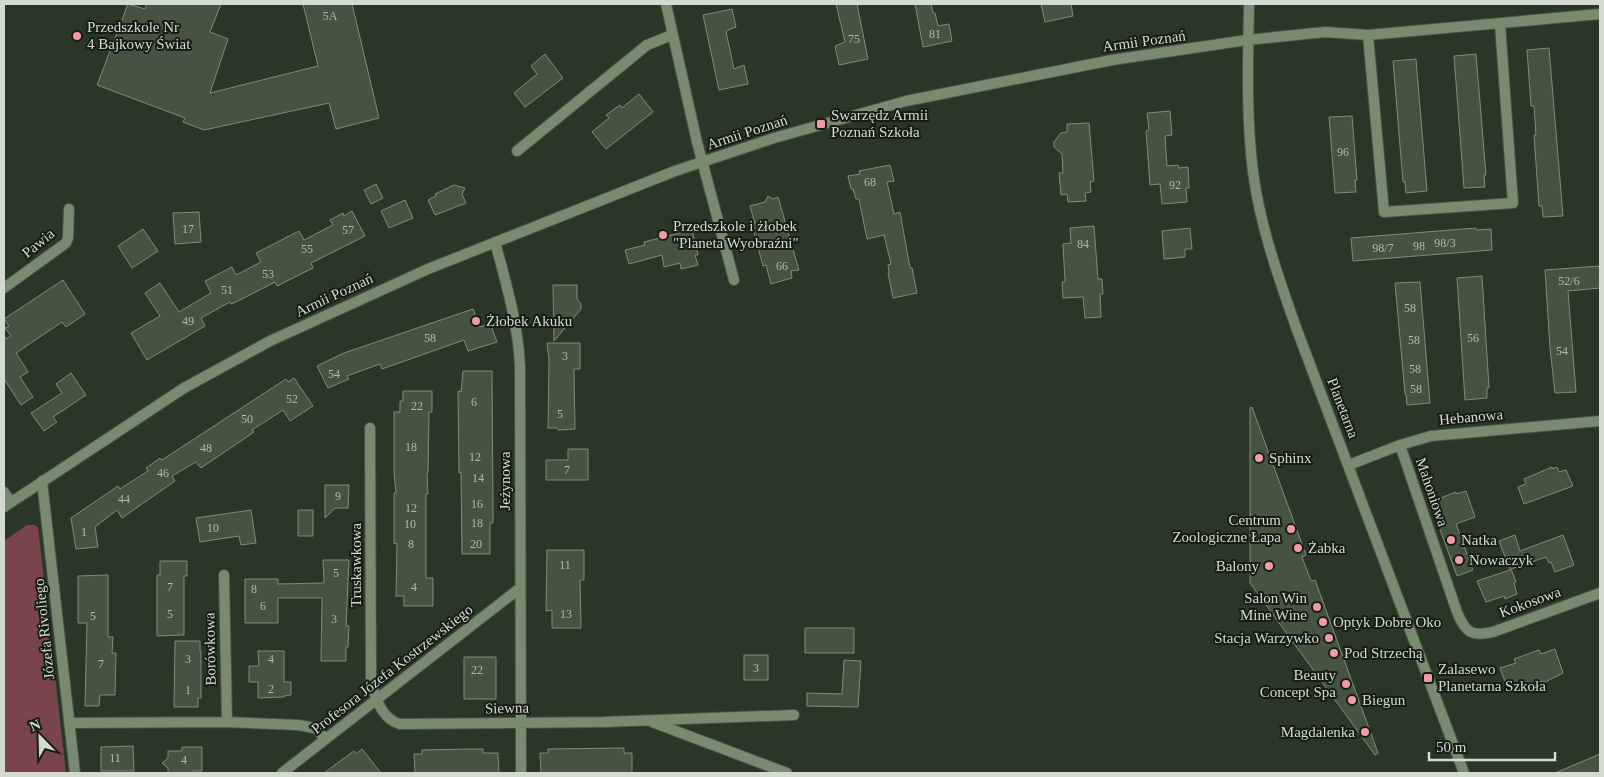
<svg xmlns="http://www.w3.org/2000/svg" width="1604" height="777" viewBox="0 0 1604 777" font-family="Georgia,serif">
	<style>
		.green { fill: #7a444b }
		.building { fill: #475341; stroke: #7e8c78 }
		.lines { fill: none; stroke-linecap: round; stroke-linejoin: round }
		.minor-casing { stroke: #495545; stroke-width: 12 }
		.tertiary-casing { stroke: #495545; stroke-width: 12 }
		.minor { stroke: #788b70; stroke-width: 10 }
		.tertiary { stroke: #788b70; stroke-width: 10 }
		.poi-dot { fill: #f49aa5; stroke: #171d15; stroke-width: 2 }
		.labels { text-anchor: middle; stroke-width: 4; stroke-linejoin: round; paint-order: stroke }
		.number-label { font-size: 12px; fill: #b0b9ac }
		.poi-label { font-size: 15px; fill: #d3dbd0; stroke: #171d15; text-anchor: start }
		.street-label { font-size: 15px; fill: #d3dbd0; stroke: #171d15 }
	</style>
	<rect width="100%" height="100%" fill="#2b3726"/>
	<!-- green -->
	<path class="green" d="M27,525H34L38,527L66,773H4V541Z"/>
	<!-- building -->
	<path class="building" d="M128,4L145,9L147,4H221L210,32L228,39L210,93L318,66L303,4H352L379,118L336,129L329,103L204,130L183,122L185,118L97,85Z
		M836,4H857L868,59L839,65L835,46L845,42Z
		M915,4H931L933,13H935L938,26L949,24L952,41L923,47Z
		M1041,4H1071L1073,16L1045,22Z
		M732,9L736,27L726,31L728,41L734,69L744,65L748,84L719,90L703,15Z
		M1549,48L1563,216L1543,217L1542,206H1539L1534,135H1536L1534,106H1531L1527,50Z
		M545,54L563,78L525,107L514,93L537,74L531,66Z
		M1476,54L1486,175H1484L1485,187L1464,188L1454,56Z
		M1416,59L1427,191L1406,193L1405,182H1403L1393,61Z
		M639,94L653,112L606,149L592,132L609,118L606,115L620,105L622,108Z
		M1170,111L1172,135L1165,136L1167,166L1178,165L1179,168L1188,167L1189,188H1186L1187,202L1162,204L1160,184L1150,185L1146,131L1149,130L1147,113Z
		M1352,116L1357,180H1355L1356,192L1335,193L1329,117Z
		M1089,123L1094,181L1090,182L1091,192L1085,193L1086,201L1068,202L1067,194L1061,195L1059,173H1063L1062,154L1054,147V142L1061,133L1067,132V124Z
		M890,165L894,181L887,182L894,214L900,212L910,268H912L917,293L893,298L888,273H889L888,265L891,264L884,235L867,239L859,199H856L853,189H851L848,176L860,174L859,171Z
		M376,184L383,198L371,204L364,190Z
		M454,185L465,188L462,194L466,203L435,215L428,200L436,196L435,194Z
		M768,196L773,199L778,197L799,270L791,271L792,278L771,284L766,265L763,266L752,225L755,224L750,206L765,202Z
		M405,200L413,218L389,228L381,211Z
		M352,211L365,236L311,263L313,268L277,286L275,282L238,301L231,304L230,302L201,318L205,326L147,360L131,333L160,316L145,293L160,283L179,312L211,293L205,281L232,267L236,275L261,262L256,253L299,231L304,240L333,225L330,220L343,213L344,216Z
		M199,212L201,242L175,244L173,213Z
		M1094,226L1098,279H1102L1103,294H1100L1101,317L1085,318L1083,297L1063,298L1062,282H1065L1063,244L1071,243L1070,228Z
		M1190,228L1192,249H1185V257L1164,259L1162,231Z
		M1476,228V230L1491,229L1492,250L1353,261L1351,238Z
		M143,229L158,251L132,268L118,246Z
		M692,230L698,255H695L698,265L681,269L680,263L664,267L662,255L629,264L625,250L645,245L644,242Z
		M1600,266V288L1568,291L1576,392L1555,393L1550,348L1545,270Z
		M1482,276L1489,388H1487V398L1465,400L1457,278Z
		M63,280L85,314L66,327L62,322L16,353L28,372L20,377L33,397L21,405L4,379V335L6,339L11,336L5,328L9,326L4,319Z
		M1420,282L1430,403L1407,405L1406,394H1405L1395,283Z
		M553,285H577V299L581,304V309L554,341Z
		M473,309L480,327L490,323L497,342L468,351L464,340L382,369L380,364L347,376L349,379L328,388L317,366L344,353Z
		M547,343H580V369H574L575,429L558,430L557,428H548L549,360Z
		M463,371H492L493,513V523H490V554H462L461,472L459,473L458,391L461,392Z
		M71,373L86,395L53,417L57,422L44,431L31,413L62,393L56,384Z
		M294,378L313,406L290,421L283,410L252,430L254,432L201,468L196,462L172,476L175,481L122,518L117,510L95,527L98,547L76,549L71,518L118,486L120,489L148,471L146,468L160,458L162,460L286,379L288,382Z
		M403,391H432V412H429L428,473H427L428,494H426V578H433V606H404V596H396L397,543L394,544V493H396L394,472V412H400V401H403Z
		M1252,407L1306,555L1302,557L1311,581L1315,580L1378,753L1375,755L1250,583V408Z
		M568,449H588V480H546V460H568Z
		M1552,467V469L1557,467L1559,472L1566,470L1573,486L1524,504L1518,487L1526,484L1524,479Z
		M325,485H349L348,508H335L325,518Z
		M1466,491L1475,517L1456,524L1473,570L1457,576L1430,502L1456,492V494Z
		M251,510L256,543L241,545L239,536L200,542L196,518Z
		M298,510H313V536H298Z
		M1515,535L1520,551L1563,535L1574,565L1555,572L1551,562L1549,563L1546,557L1511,569L1516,582L1514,583L1517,594L1505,599L1504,596L1486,602L1477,581L1510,570L1499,541Z
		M547,550H584V580H580L581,628H552V610L546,611Z
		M323,560H349L346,626H349L348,647H346V661H321L322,598H278V623H245V579H278V584L324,583Z
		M160,561H187V576H184V635L157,636V575H160Z
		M108,575V637H113L112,653H116L115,695H100L99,706H85L87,623H78V576Z
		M805,628H854V653H805Z
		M175,641H200V651H201V698H198V707H174Z
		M1555,649L1563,673L1545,682L1536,681L1531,688L1525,690L1519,689L1509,692L1500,668L1516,663L1514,659L1539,650L1541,654Z
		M258,651H284V682H291V695L284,696V697L258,698V682H249V666H259Z
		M744,655H768V680H744Z
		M464,657H496V699H464Z
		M844,660L861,661L858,707L807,706V693L842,694Z
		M133,746L134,771H101V747Z
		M182,747H202V771H192V773H168V768L162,763L168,758V751H182Z
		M624,748V753H632V773H541L540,753H548V749Z
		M362,749L381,773H324L354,751L356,754Z
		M469,749H483V753H498L499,773H415L414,754H422V750Z
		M1600,754V773H1555Z"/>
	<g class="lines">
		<defs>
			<path id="minor" d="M666,4L697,142L734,280
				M1368,35L1384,212L1513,203L1500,24
				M517,151L647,45L672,35
				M495,242C506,283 518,323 520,366L521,773
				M4,288L66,243L68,238L69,209
				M370,428L371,678C374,695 381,719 400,724L603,722L794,715
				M1400,445L1457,612C1465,632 1471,637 1493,632L1600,593
				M1349,465L1400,445L1431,436L1600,421
				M42,481L75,773
				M4,492L11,502
				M4,507L184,388L270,341L428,269L675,171L774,138L906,101L1112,60L1247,40L1325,32L1368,35L1600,14
				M224,575L227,722
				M652,722L787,773
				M69,723L227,722L298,725L315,728L326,739
				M282,773L520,588"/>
			<path id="tertiary" d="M1249,4C1248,60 1246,116 1253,172C1260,226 1279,279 1297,330L1464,773"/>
		</defs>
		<!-- minor casing -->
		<use href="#minor" class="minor-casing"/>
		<!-- tertiary casing -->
		<use href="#tertiary" class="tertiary-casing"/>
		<!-- minor -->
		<use href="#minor" class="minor"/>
		<!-- tertiary -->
		<use href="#tertiary" class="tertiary"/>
	</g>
	<!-- markers -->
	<g class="poi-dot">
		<circle cx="77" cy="36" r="5"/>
		<rect x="816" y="119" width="10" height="10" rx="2.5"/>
		<circle cx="663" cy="235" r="5"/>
		<circle cx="476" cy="321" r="5"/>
		<circle cx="1259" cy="458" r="5"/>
		<circle cx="1291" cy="529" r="5"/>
		<circle cx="1451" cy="540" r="5"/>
		<circle cx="1298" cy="548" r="5"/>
		<circle cx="1459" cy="560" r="5"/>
		<circle cx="1269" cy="566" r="5"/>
		<circle cx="1317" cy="607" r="5"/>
		<circle cx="1323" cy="622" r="5"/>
		<circle cx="1329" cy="638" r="5"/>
		<circle cx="1334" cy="653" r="5"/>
		<rect x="1423" y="673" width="10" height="10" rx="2.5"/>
		<circle cx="1346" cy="684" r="5"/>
		<circle cx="1352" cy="700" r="5"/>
		<circle cx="1365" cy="732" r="5"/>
	</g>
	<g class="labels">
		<!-- number labels -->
		<g class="number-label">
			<text x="330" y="20">5A</text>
			<text x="935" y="38">81</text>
			<text x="854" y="43">75</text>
			<text x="1343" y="156">96</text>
			<text x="870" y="186">68</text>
			<text x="1175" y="189">92</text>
			<text x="188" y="233">17</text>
			<text x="348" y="234">57</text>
			<text x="1445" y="247">98/3</text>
			<text x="1083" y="248">84</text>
			<text x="1419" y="250">98</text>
			<text x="1383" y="252">98/7</text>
			<text x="307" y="253">55</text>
			<text x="782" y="270">66</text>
			<text x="268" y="278">53</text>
			<text x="1569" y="285">52/6</text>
			<text x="227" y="294">51</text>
			<text x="1410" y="312">58</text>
			<text x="188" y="325">49</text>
			<text x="430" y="342">58</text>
			<text x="1473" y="342">56</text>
			<text x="1414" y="344">58</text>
			<text x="1562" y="355">54</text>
			<text x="565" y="360">3</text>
			<text x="1415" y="373">58</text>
			<text x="334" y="378">54</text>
			<text x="1416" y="393">58</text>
			<text x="292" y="403">52</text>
			<text x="474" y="406">6</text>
			<text x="417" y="410">22</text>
			<text x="560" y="418">5</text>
			<text x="247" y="423">50</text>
			<text x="411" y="451">18</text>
			<text x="206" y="452">48</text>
			<text x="475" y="461">12</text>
			<text x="567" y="474">7</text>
			<text x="163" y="477">46</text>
			<text x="478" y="482">14</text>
			<text x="338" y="500">9</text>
			<text x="124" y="503">44</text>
			<text x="477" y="508">16</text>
			<text x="411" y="512">12</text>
			<text x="477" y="527">18</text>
			<text x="410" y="528">10</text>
			<text x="213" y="532">10</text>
			<text x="84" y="536">1</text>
			<text x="411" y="548">8</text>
			<text x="476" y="548">20</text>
			<text x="565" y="569">11</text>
			<text x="336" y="577">5</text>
			<text x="170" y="591">7</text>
			<text x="414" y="591">4</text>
			<text x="254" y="593">8</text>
			<text x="263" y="610">6</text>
			<text x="170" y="618">5</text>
			<text x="566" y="618">13</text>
			<text x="93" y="620">5</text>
			<text x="334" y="623">3</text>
			<text x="188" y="663">3</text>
			<text x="271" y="663">4</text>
			<text x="101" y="668">7</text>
			<text x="756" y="672">3</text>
			<text x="477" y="674">22</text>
			<text x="271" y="693">2</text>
			<text x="188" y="694">1</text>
			<text x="115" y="762">11</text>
			<text x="184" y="764">4</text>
		</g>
		<!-- poi labels -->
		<g class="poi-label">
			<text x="87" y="32">Przedszkole Nr<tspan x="87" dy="17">4 Bajkowy Świat</tspan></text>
			<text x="831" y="120">Swarzędz Armii<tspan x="831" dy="17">Poznań Szkoła</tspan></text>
			<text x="673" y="231">Przedszkole i żłobek<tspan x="673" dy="17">"Planeta Wyobraźni"</tspan></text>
			<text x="486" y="326">Żłobek Akuku</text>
			<text x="1269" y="463">Sphinx</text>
			<text x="1281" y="525" text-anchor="end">Centrum<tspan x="1281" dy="17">Zoologiczne Łapa</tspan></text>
			<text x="1461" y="545">Natka</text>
			<text x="1308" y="553">Żabka</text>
			<text x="1469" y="565">Nowaczyk</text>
			<text x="1259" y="571" text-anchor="end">Balony</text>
			<text x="1307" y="603" text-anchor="end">Salon Win<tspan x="1307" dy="17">Mine Wine</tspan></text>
			<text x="1333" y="627">Optyk Dobre Oko</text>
			<text x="1319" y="643" text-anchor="end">Stacja Warzywko</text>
			<text x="1344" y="658">Pod Strzechą</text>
			<text x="1438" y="674">Zalasewo<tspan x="1438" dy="17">Planetarna Szkoła</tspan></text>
			<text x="1336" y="680" text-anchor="end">Beauty<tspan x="1336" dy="17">Concept Spa</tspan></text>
			<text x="1362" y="705">Biegun</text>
			<text x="1355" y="737" text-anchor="end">Magdalenka</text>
		</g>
		<!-- street labels -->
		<g class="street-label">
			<text transform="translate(1144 41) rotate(-8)" y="5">Armii Poznań</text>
			<text transform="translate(747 132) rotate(-18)" y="5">Armii Poznań</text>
			<text transform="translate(38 243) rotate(-39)" y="5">Pawia</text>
			<text transform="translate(334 295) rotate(-25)" y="5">Armii Poznań</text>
			<text transform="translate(1343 408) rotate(69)" y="5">Planetarna</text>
			<text transform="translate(1471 417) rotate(-5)" y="5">Hebanowa</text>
			<text transform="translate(505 481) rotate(-90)" y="5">Jeżynowa</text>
			<text transform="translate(1432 492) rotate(71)" y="5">Mahoniowa</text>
			<text transform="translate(356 565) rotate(-90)" y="5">Truskawkowa</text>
			<text transform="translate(1530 602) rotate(-20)" y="5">Kokosowa</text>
			<text transform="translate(44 629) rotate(-96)" y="5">Józefa Rivoliego</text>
			<text transform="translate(210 649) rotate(-91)" y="5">Borówkowa</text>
			<text transform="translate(392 669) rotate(-38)" y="5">Profesora Józefa Kostrzewskiego</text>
			<text transform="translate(507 708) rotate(-1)" y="5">Siewna</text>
		</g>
	</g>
	<!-- border -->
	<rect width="1604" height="777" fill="none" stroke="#d3dbd0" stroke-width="10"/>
	<!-- north arrow -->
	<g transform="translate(40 737) rotate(337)" stroke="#171d15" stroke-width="4" paint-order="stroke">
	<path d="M0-4L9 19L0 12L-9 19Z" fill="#d3dbd0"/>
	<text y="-8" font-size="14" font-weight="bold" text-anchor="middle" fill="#d3dbd0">N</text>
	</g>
	<!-- scale -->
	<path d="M1429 752v8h126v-8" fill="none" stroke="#d3dbd0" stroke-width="2.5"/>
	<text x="1436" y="752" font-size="15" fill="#d3dbd0" stroke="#171d15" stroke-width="4" paint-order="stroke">50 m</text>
</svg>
